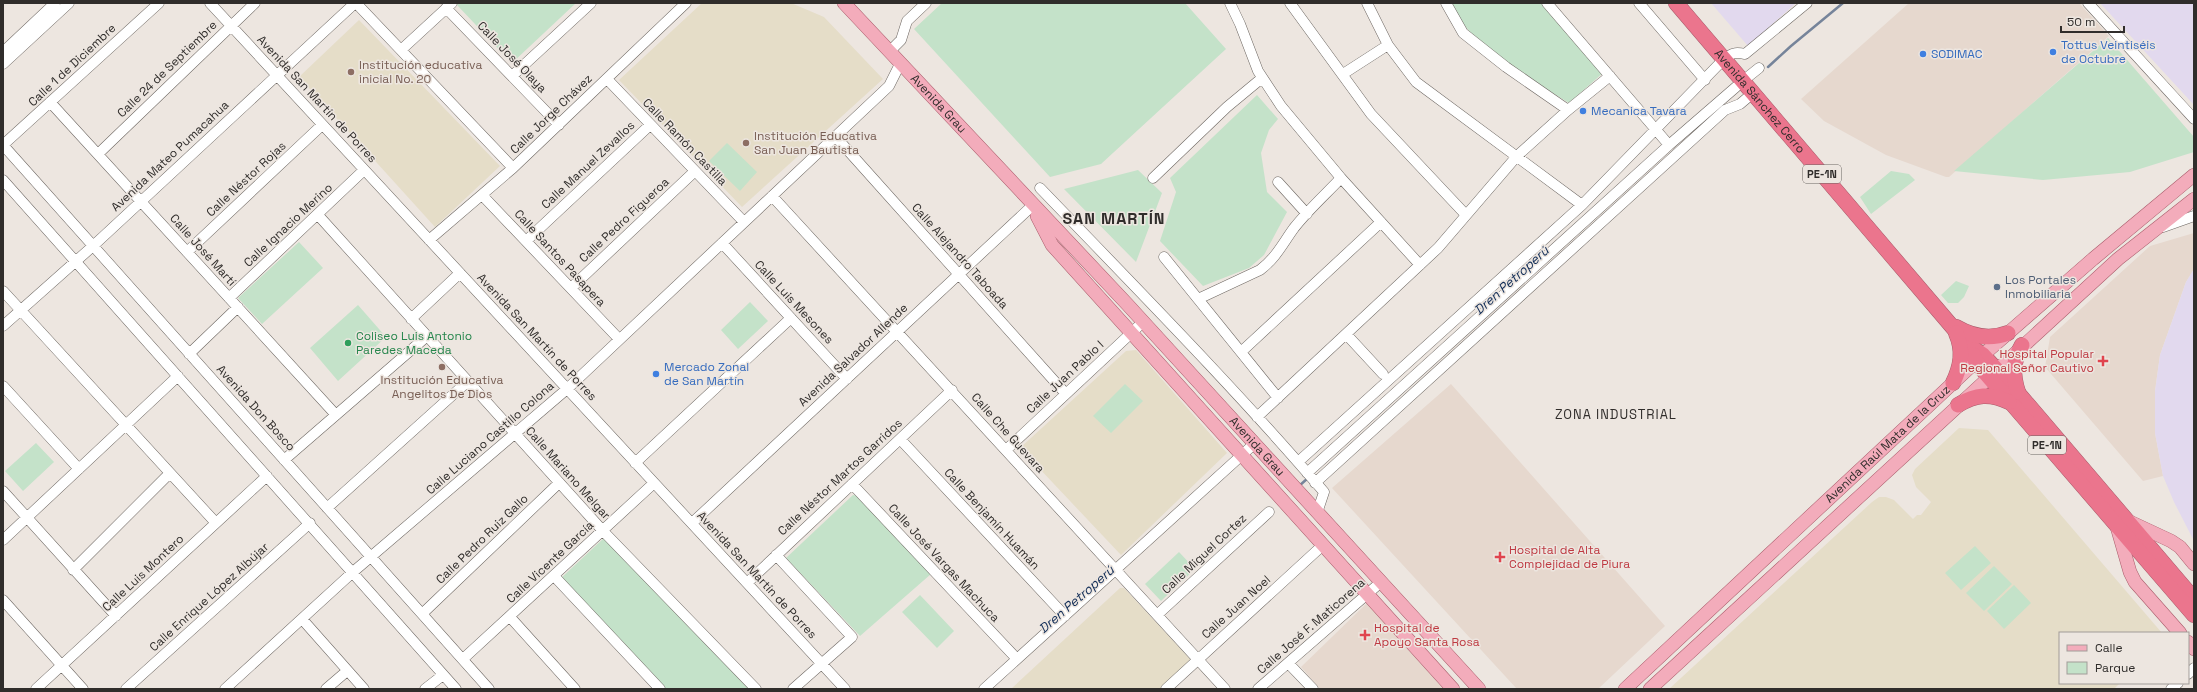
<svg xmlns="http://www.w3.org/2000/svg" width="2197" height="692" viewBox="0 0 2197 692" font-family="'Space Grotesk',sans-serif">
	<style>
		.built { fill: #e6d8ce }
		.industrial { fill: #e2d9ee }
		.education { fill: #e5ddc8 }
		.green { fill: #c4e2c9 }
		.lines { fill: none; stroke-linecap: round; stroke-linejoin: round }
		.stream { stroke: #76849a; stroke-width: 2.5 }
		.minor-casing { stroke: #6d6762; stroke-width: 11 }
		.major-casing { stroke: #aa5c6b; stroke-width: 14 }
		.highway-casing { stroke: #aa5c6b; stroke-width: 16 }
		.minor { stroke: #fff; stroke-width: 10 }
		.major { stroke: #f3acbb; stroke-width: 13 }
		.highway { stroke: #eb758d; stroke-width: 15 }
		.shop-dot { fill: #3f7fe0; stroke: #ede6e0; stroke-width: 1.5 }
		.education-dot { fill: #8d6e63; stroke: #ede6e0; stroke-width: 1.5 }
		.service-dot { fill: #5c6f8a; stroke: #ede6e0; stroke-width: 1.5 }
		.leisure-dot { fill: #2e9e5b; stroke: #ede6e0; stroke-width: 1.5 }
		.health-dot { fill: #e0444e; stroke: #ede6e0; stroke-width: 1.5 }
		.labels { text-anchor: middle; stroke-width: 3; stroke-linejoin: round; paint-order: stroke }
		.shield { fill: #ede6e0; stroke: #696461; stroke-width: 1 }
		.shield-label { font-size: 11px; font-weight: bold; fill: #302d2b }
		.shop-label { font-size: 12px; fill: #366cbe; stroke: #ede6e0; text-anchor: start }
		.street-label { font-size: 12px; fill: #302d2b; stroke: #ede6e0 }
		.education-label { font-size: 12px; fill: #785e54; stroke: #ede6e0; text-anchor: start }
		.service-label { font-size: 12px; fill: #4e5e75; stroke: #ede6e0; text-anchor: start }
		.leisure-label { font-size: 12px; fill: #27864d; stroke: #ede6e0; text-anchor: start }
		.health-label { font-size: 12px; fill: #be3a42; stroke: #ede6e0; text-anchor: start }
		.water-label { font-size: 13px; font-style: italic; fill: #102c56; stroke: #ede6e0 }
		.neighbourhood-label { font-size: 13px; letter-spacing: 1px; fill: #302d2b; stroke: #ede6e0 }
		.district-label { font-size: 16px; font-weight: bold; letter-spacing: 1px; fill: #302d2b; stroke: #ede6e0 }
	</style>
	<rect width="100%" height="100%" fill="#ede6e0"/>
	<!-- built -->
	<path class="built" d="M1909,3H2079L2109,36L1949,177H1946L1886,155L1824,121L1801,99Z
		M2194,233V269L2186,282L2160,355L2155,391V433L2163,476L2143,481L2045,367L2050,337L2150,246Z
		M1451,384L1665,626L1598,689H1517L1332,488Z
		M1367,603L1428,671L1443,689H1320L1301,667Z"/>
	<!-- industrial -->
	<path class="industrial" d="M1711,3H1796L1748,46Z
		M2100,3H2194V105Z
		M2194,269V541L2174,502L2163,476L2155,433V391L2160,355L2186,282Z"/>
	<!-- education -->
	<path class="education" d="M702,3H791L824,17L883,79L742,207L619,80Z
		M359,20L500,166L435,227L299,77Z
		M1136,350L1227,453L1121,555L1020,448L1126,351Z
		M1959,428L1988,430L2162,633H2060V683H2120L2114,689H1669L1872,502L1879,497H1886L1894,500L1913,519L1917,515H1921L1931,502L1916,487L1912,475L1915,469Z
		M1120,588H1124L1190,659L1191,661L1161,689H1011Z"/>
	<!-- green -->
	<path class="green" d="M459,3H576L512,63L457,5Z
		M942,3H1185L1226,49L1101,164L1050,177L914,29Z
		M1450,3H1543L1604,72L1569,103C1525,76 1474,50 1450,3Z
		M2108,38L2194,137V152L2130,172L2043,180L1954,171Z
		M1257,95L1278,119L1269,130L1261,153L1267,192L1287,212L1264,255L1249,268L1203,286L1160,241L1176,192L1170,178Z
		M727,143L757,172L740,191L709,161Z
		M1138,170L1162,193L1136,262L1064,189Z
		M1891,171L1909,174L1915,180L1871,214L1860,197Z
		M299,242L323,268L262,324L238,298Z
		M1956,281L1969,286L1964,297L1958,303H1948L1941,295Z
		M750,302L768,321L738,349L721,330Z
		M358,305L386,337L338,381L310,348Z
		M1125,384L1143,401L1111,433L1093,416Z
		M36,443L54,462L23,491L5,471Z
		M853,495L858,496L931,574L860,636L786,558Z
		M604,538L750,689H664L560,579Z
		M1975,546L1991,563L1961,590L1945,573Z
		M1179,552L1195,569L1161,601L1145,584Z
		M1994,566L2012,584L1984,611L1966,593Z
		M2014,585L2031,603L2004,629L1987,611Z
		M920,595L954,631L937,648L902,612Z"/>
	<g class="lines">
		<!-- stream -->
		<path class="stream" d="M1768,67L1791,46L1843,3
			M1299,486L1308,478"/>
		<defs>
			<path id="minor" d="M210,3L845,689
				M356,3L513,168
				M1230,3L1240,24L1258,71L1281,106L1341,178L1420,265
				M1290,3L1371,114L1466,215
				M1367,3L1388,45L1416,82L1582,205
				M1446,3L1463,33L1506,67L1568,110
				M1547,3L1669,145
				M1639,3L1705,80
				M2088,3L2194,119
				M446,8L559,125
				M401,50L452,3
				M3,52L55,3
				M889,52L901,40L907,21L926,3
				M3,64L69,3
				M1343,74L1388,45
				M512,76L591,3
				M1749,76L1759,68
				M607,79L744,222
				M50,102L336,415
				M835,136L1066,394
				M3,145L489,689
				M3,145L159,3
				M98,154L255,3
				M1153,178L1227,107L1262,78
				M3,180L456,689
				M1278,182L1307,214
				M1040,188C1136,288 1234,387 1324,492L1317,513
				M482,195L619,339
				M772,196L1225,689
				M318,215L603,531L756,689
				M2163,227L2194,216
				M429,240L513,168L686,3
				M526,241L650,125
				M722,243L847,379
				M187,252L322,125
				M1164,257L1278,398
				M571,288L695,171
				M3,291L216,523
				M229,298L364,170
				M1198,299L1260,270C1276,258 1283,243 1294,228C1308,210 1325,195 1341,178
				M411,319L460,273
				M3,326L93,246L355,3
				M1346,334L1383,374
				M1241,352L1381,222
				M189,354L238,307
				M3,386L79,469
				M1257,417L1438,248L1517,156L1568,110L1610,76
				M900,439L1065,616
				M1006,450L1143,322
				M284,460L426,337
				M1298,462L1582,205L1724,59C1732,53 1735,52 1745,54L1807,3
				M635,463L791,318
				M1307,473L1669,145L1736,87
				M1315,483L1725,110L1740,104L1753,93
				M852,484L1017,659
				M3,491L116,616
				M327,508L467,382
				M692,523L1032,206
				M3,540L178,376
				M776,555L852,637L793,689
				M73,570L170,473
				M554,576L660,689
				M747,583L952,390
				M3,600L83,689
				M422,614L559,483
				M1157,615L1269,512
				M510,617L575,689
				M302,619L364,689
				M463,659L654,483
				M1288,663L1313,689
				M2188,674L2194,668
				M36,689L267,476
				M126,689L310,523
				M225,689L353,572L567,389L889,86L900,64
				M326,689L347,671
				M425,689L443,675
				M984,689L1254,444
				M1166,689L1323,545
				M1258,689L1381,582
				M2171,689L2178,683"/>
			<g id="major">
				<path id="s1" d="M844,3L1127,304L1479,689"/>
				<path d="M1037,216L1052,245L1453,689"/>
				<path d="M2126,520L2171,541L2180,547L2194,564"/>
				<path d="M2117,527L2130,572L2135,582L2180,633"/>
				<path d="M2188,642L2194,649"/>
				<path id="s2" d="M1625,689L1983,355L2093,259L2194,175"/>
				<path d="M1650,689L2118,259L2194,199"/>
			</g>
			<g id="highway">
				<path id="s3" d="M1676,3L1955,330L1968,345L1983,355L2018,393L2194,599"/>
				<path d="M1956,327C1973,337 1990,340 2008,333"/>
				<path d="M1973,355L1976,362L2194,615"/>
				<path d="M1953,383C1961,366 1964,351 1956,333"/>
				<path d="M2018,392C2012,374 2013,361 2022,345"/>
				<path d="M1958,405C1976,394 1990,393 2009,402"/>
			</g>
		</defs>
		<!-- minor casing -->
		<use href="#minor" class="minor-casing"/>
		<!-- major casing -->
		<use href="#major" class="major-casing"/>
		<!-- highway casing -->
		<use href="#highway" class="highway-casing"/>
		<!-- minor -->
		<use href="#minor" class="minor"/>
		<!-- major -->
		<use href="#major" class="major"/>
		<!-- highway -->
		<use href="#highway" class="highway"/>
	</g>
	<!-- markers -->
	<g class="shop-dot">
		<circle cx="2053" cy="52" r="4"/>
		<circle cx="1923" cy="54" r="4"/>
		<circle cx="1583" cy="111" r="4"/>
		<circle cx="656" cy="374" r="4"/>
	</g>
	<g class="education-dot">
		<circle cx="351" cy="72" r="4"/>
		<circle cx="746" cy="143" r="4"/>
		<circle cx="442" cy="367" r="4"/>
	</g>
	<circle class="service-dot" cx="1997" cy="287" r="4"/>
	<circle class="leisure-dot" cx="348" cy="343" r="4"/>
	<g class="health-dot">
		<path d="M2101 355h4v4h4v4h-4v4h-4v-4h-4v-4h4z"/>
		<path d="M1498 551h4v4h4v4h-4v4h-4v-4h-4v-4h4z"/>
		<path d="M1363 629h4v4h4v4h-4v4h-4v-4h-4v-4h4z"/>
	</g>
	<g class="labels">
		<!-- shield labels -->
		<g class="shield">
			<rect x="1803" y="165" width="38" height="18" rx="3"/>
			<rect x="2028" y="436" width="38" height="18" rx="3"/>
		</g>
		<g class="shield-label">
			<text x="1822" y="178">PE-1N</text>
			<text x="2047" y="449">PE-1N</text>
		</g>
		<!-- shop labels -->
		<g class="shop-label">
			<text x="2061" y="49">Tottus Veintiséis<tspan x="2061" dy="14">de Octubre</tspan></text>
			<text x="1931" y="58">SODIMAC</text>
			<text x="1591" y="115">Mecanica Tavara</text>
			<text x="664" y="371">Mercado Zonal<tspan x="664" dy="14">de San Martín</tspan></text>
		</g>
		<!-- street labels -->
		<g class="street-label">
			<text transform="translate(512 57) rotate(46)" y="4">Calle José Olaya</text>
			<text transform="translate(72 65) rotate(-43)" y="4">Calle 1 de Diciembre</text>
			<text transform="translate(167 69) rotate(-44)" y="4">Calle 24 de Septiembre</text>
			<text transform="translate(317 99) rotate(47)" y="4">Avenida San Martín de Porres</text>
			<text dy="4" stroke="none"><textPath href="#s3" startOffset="129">Avenida Sánchez Cerro</textPath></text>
			<text dy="4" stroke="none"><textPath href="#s1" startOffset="138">Avenida Grau</textPath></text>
			<text transform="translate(551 114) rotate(-44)" y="4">Calle Jorge Chávez</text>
			<text transform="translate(685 142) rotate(46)" y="4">Calle Ramón Castilla</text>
			<text transform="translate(170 156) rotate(-43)" y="4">Avenida Mateo Pumacahua</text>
			<text transform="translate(588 165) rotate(-43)" y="4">Calle Manuel Zevallos</text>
			<text transform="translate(246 179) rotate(-43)" y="4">Calle Néstor Rojas</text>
			<text transform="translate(624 220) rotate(-43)" y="4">Calle Pedro Figueroa</text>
			<text transform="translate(288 225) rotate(-43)" y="4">Calle Ignacio Merino</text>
			<text transform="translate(203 250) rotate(48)" y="4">Calle José Martí</text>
			<text transform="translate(960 256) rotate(48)" y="4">Calle Alejandro Taboada</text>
			<text transform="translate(560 258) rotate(47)" y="4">Calle Santos Pasapera</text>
			<text transform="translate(794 302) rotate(47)" y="4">Calle Luis Mesones</text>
			<text transform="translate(537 337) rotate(47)" y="4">Avenida San Martín de Porres</text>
			<text transform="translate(853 355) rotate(-43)" y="4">Avenida Salvador Allende</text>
			<text transform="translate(1065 377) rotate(-43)" y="4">Calle Juan Pablo I</text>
			<text transform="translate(256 408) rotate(48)" y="4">Avenida Don Bosco</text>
			<text transform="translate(1008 433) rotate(48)" y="4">Calle Che Guevara</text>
			<text transform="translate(490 438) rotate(-41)" y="4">Calle Luciano Castillo Colona</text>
			<text dy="4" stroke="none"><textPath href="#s2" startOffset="359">Avenida Raúl Mata de la Cruz</textPath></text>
			<text dy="4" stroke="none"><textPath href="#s1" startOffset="606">Avenida Grau</textPath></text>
			<text transform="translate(568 473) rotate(48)" y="4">Calle Mariano Melgar</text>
			<text transform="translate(840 477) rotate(-43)" y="4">Calle Néstor Martos Garridos</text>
			<text transform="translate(992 519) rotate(47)" y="4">Calle Benjamín Huamán</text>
			<text transform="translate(482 539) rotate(-44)" y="4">Calle Pedro Ruiz Gallo</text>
			<text transform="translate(1204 554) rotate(-43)" y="4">Calle Miguel Cortez</text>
			<text transform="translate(550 562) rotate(-43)" y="4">Calle Vicente García</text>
			<text transform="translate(944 563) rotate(47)" y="4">Calle José Vargas Machuca</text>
			<text transform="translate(143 573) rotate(-43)" y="4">Calle Luis Montero</text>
			<text transform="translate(757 575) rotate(47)" y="4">Avenida San Martín de Porres</text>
			<text transform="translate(209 597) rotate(-42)" y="4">Calle Enrique López Albújar</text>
			<text transform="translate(1236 607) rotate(-42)" y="4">Calle Juan Noel</text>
			<text transform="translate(1311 626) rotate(-41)" y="4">Calle José F. Maticorena</text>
		</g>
		<!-- education labels -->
		<g class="education-label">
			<text x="359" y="69">Institución educativa<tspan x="359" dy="14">inicial No. 20</tspan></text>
			<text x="754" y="140">Institución Educativa<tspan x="754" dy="14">San Juan Bautista</tspan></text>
			<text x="442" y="384" text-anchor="middle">Institución Educativa<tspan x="442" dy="14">Angelitos De Dios</tspan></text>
		</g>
		<!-- service labels -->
		<g class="service-label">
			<text x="2005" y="284">Los Portales<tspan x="2005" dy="14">Inmobiliaria</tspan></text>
		</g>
		<!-- leisure labels -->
		<g class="leisure-label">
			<text x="356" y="340">Coliseo Luis Antonio<tspan x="356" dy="14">Paredes Maceda</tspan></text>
		</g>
		<!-- health labels -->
		<g class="health-label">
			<text x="2094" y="358" text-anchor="end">Hospital Popular<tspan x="2094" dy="14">Regional Señor Cautivo</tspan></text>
			<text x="1509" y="554">Hospital de Alta<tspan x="1509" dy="14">Complejidad de Piura</tspan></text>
			<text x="1374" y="632">Hospital de<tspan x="1374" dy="14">Apoyo Santa Rosa</tspan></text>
		</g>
		<!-- water labels -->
		<g class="water-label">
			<text transform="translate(1511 280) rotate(-42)" y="5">Dren Petroperú</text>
			<text transform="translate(1076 599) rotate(-41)" y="5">Dren Petroperú</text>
		</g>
		<!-- neighbourhood labels -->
		<g class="neighbourhood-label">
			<text x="1616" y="419">ZONA INDUSTRIAL</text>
		</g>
		<!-- district labels -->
		<g class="district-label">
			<text x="1114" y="224">SAN MARTÍN</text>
		</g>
	</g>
	<!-- border -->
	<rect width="2197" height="692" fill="none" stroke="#302d2b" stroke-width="8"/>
	<!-- legend -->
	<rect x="2059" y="632" width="130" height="52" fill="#ede6e0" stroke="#a19c98"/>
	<rect x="2067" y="645" width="20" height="6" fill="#f3acbb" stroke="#a19c98"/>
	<text x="2095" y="652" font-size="12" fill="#302d2b">Calle</text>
	<rect x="2067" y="662" width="20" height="12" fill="#c4e2c9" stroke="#a19c98"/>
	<text x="2095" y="672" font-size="12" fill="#302d2b">Parque</text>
	<!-- scale -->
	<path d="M2061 26v6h63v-6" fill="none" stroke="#302d2b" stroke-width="2"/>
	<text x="2067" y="26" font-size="12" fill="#302d2b" stroke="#ede6e0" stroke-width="3" paint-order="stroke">50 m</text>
</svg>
